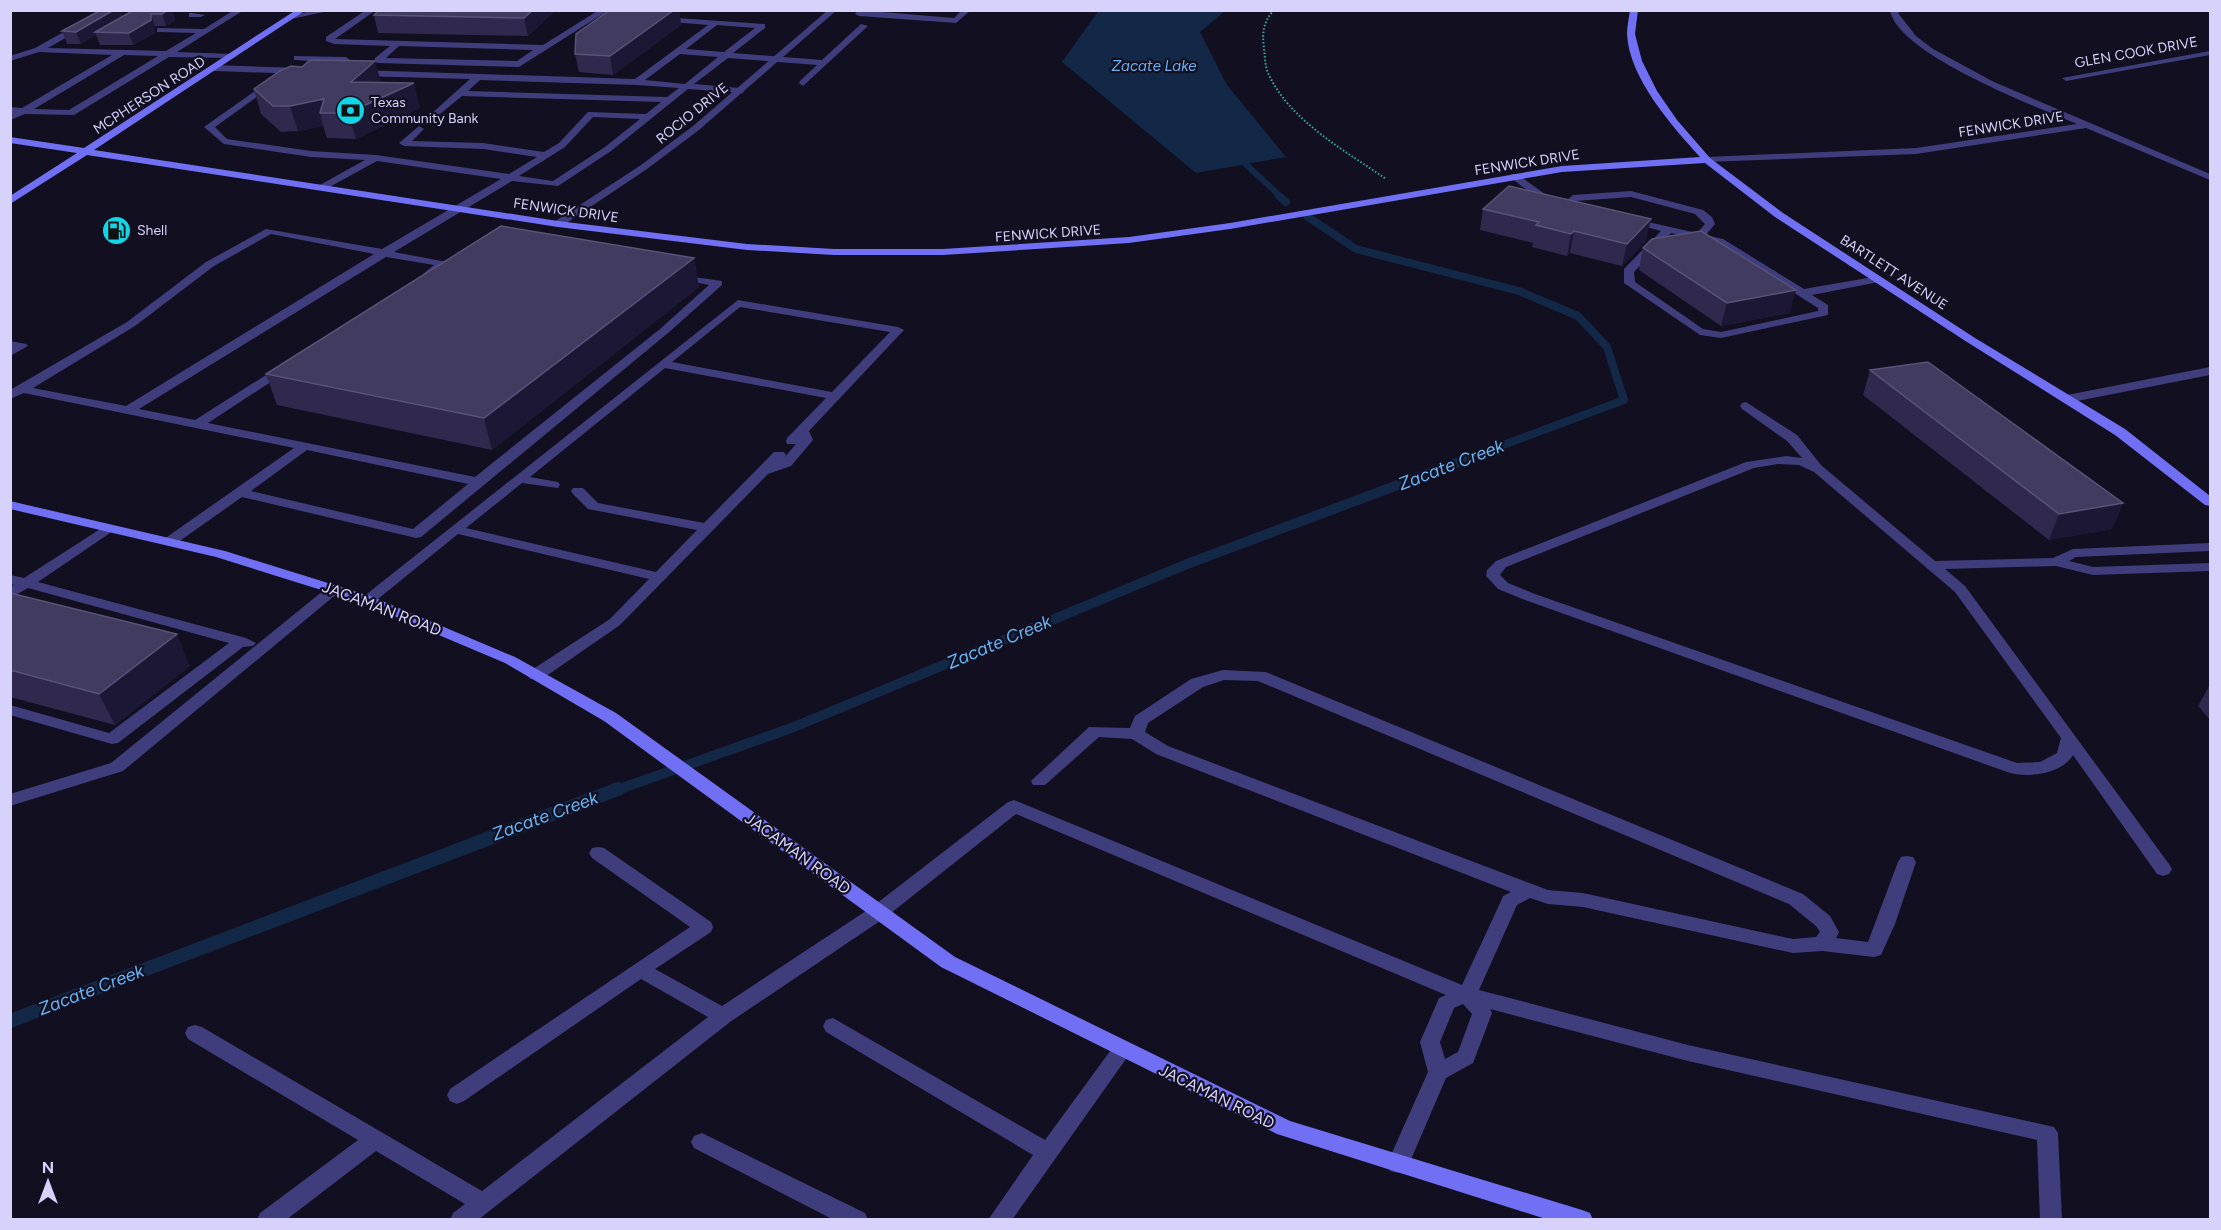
<svg xmlns="http://www.w3.org/2000/svg" width="2221" height="1230" viewBox="0 0 2221 1230" font-family="Figtree,sans-serif">
	<style>
		.water { fill: #122846 }
		.lines { fill: none; stroke-linecap: round; stroke-linejoin: round }
		.stream-far3 { stroke: #122846; stroke-width: 6 }
		.stream-far2 { stroke: #122846; stroke-width: 8 }
		.stream-far1 { stroke: #122846; stroke-width: 10 }
		.stream { stroke: #122846; stroke-width: 14 }
		.path { stroke: #37aaa1; stroke-width: 2; stroke-dasharray: 1.5 2; stroke-linecap: butt }
		.lane { fill: #3f3d7c; fill-rule: evenodd }
		.street { fill: #3f3d7c; fill-rule: evenodd }
		.secondary { fill: #7170f4; fill-rule: evenodd }
		.wall { fill: #30294d }
		.shaded-wall { fill: #1c1734 }
		.building { fill: #413b60; stroke: #595378; stroke-width: 1.5 }
		.labels { text-anchor: middle; stroke-width: 4.5; stroke-linejoin: round; paint-order: stroke }
		.far-street-label { font-size: 14px; fill: #d6d2fc; stroke: #120f21 }
		.far-poi-label { font-size: 14px; fill: #d6d2fc; stroke: #120f21; text-anchor: start }
		.far-water-label { font-size: 15px; font-style: italic; fill: #68b5f4; stroke: #120f21 }
		.street-label { font-size: 16px; fill: #d6d2fc; stroke: #120f21 }
		.water-label { font-size: 18px; font-style: italic; fill: #68b5f4; stroke: #120f21 }
	</style>
	<rect width="100%" height="100%" fill="#120f21"/>
	<!-- water -->
	<path class="water" d="M1099,10L1225,11L1200,32L1227,85L1286,157L1196,173L1062,62Z"/>
	<g class="lines">
		<!-- stream-far3 -->
		<path class="stream-far3" d="M1238,157L1281,197"/>
		<!-- stream-far2 -->
		<path class="stream-far2" d="M1279,196L1286,202
			M1308,217L1356,249L1519,291L1578,316L1607,347L1624,400L1479,454"/>
		<!-- stream-far1 -->
		<path class="stream-far1" d="M614,791L794,727L1187,564L1483,453"/>
		<!-- stream -->
		<path class="stream" d="M10,1021L618,789"/>
		<!-- path -->
		<path class="path" d="M1274,10C1263,22 1262,33 1264,48C1265,57 1265,67 1269,75C1291,122 1346,151 1386,179"/>
		<!-- lane -->
		<path class="lane" d="M103,10H114L48,48L166,51L196,33L160,32H157V28L204,29L234,10H244L177,52L233,54L237,56L233,58L169,57L74,115L25,114L10,120V107L22,108L112,55L39,52L10,61V56L35,48ZM124,55L158,56L69,110L34,109Z
			M314,10H333L291,19L287,17Z
			M366,10H376L335,39L543,45L599,10H609L519,67L378,63L375,62V58L390,46L334,44L326,41V37ZM399,46L533,50L517,61L386,58Z
			M858,10L954,18L962,10H971L956,23L859,16L855,14Z
			M192,13L205,15L201,17H189V13Z
			M662,17L765,24V28L733,53L822,60L861,24L868,26L803,86L799,83L800,81L817,65L728,58L694,84L740,88L744,91L743,93L688,89L611,151L558,186L512,181L394,252L447,262V266L432,276H424L423,274L434,265L386,257L139,409L195,420L285,363L289,364V370L208,423L475,477L660,329L709,285L673,278V274L722,281V285L668,333L421,537L416,538L242,497L174,545H164L162,542L164,539L294,448L24,393L10,399V390L127,322L206,262L266,229L382,249L501,179L377,161L324,190H318V186L365,160L311,157L224,144L204,127L269,81L276,83L215,127L227,139L311,151L376,155L509,174L537,157L483,149L404,146L399,143L419,126L424,129L412,141L483,143L544,152L559,143L588,112L646,114L661,102L462,96L434,119L429,116L431,114L470,79L358,76L354,73L358,70L635,79L708,25L659,21L658,19ZM717,25L755,28L724,52L686,49ZM680,54L718,57L685,84L645,80ZM480,80L637,85L679,88L667,97L468,91ZM593,117L640,119L605,147L553,181L519,176L565,147ZM271,234L374,254L126,406L33,388L135,326L214,266ZM307,450L468,484L413,529L251,491Z
			M294,56L346,57L350,60L346,63L321,62L302,74L214,71L210,68L214,65L300,68L311,61L294,60Z
			M1511,174H1517L1549,197L1560,201L1555,204L1542,201L1511,178Z
			M1631,191L1703,210L1712,217L1715,224L1706,235L1723,239L1804,289L1879,276L1884,279L1879,282L1812,295L1828,305V315L1721,338L1700,335L1624,283V269L1661,231L1625,221L1630,218L1697,233L1705,224L1695,214L1631,197L1576,201L1567,207L1562,204L1573,195ZM1671,233L1715,243L1818,308V311L1721,332L1703,329L1635,282L1634,272Z
			M738,300L898,327L904,330L809,431L813,440L791,466L768,474L620,625L542,679H530L528,675L530,671L610,619L649,579L458,534L373,603H363L361,600L363,597ZM740,307L890,332L832,392L672,362ZM665,368L826,398L787,438L786,441L787,444H796L784,458L786,455L784,452H774L704,523L598,503L583,488H573L571,491L573,494L588,509L697,530L656,572L466,528L522,483L558,488L560,485L558,482L530,477Z
			M10,341L26,344L28,346L10,356Z
			M108,524L115,528L113,531L38,582L246,638L256,643L253,646L243,647L118,743L112,744L10,715V705L109,733L229,643L28,588L10,598V587L14,585L10,584V575L24,578Z
			M334,585L341,589L339,592L123,771L10,806V794L111,763L329,586Z
			M598,847L604,848L711,922L713,927L711,932L655,969L722,1006L872,907L879,905L886,907L888,912L886,917L730,1022L478,1220H450L453,1213L465,1204L376,1151L286,1220H257L260,1213L358,1140L188,1039L185,1033L188,1027L195,1025L202,1027L482,1191L708,1017L641,979L464,1101L457,1104L450,1101L447,1095L450,1089L690,927L592,858L589,853L592,848Z
			M833,1018L1045,1140L1116,1043L1123,1041L1130,1043L1133,1049L1012,1220H988L1033,1155L826,1032L823,1026L826,1020Z
			M702,1133L865,1213L868,1220H834L694,1148L691,1142L694,1136Z"/>
		<!-- street -->
		<path class="street" d="M828,10H837L699,130L647,169L562,226H554V222L641,165L693,126Z
			M1890,10H1908L1898,13L1916,36L1933,49L1994,82L2210,174V180L2086,128L1916,154L1704,162V158L1707,157L1916,148L2077,124C2037,107 1897,54 1890,10Z
			M2210,51V55L2066,81L2062,78Z
			M2210,367V375L2067,403L2061,399L2067,395Z
			M1746,402L1797,435L1821,465L1935,561L2053,558L2073,549L2210,543V551L2076,557L2069,561L2093,567L2210,563V571L2093,575L2056,566L1945,569L1965,586L2169,864L2172,869L2169,874L2163,876L2157,874L2073,755C2062,774 2029,778 2010,773L1525,600L1498,589L1486,576L1487,570L1496,561L1746,462L1786,456L1802,458L1787,441L1742,409L1740,406L1742,403ZM1778,464L1799,465L1814,472L1955,592L2061,738L2057,753L2040,762L2017,763L1535,594L1508,583L1500,575L1506,567L1754,468Z
			M1223,670L1266,672L1803,894L1830,916L1839,932L1836,938L1868,942L1898,862L1901,857L1907,856L1913,857L1916,862L1895,924L1881,955L1874,957L1822,951L1793,953L1583,907L1548,904L1530,898L1517,905L1479,990L1688,1045L2054,1127L2058,1133L2062,1220H2040L2037,1140L1688,1061L1490,1009L1492,1013L1473,1063L1446,1078L1406,1171L1398,1173L1390,1171L1387,1164L1428,1072L1420,1042L1439,998L1446,995L1016,814L886,917L879,919L872,917L870,912L872,907L1008,802L1014,800L1462,985L1501,901L1503,896L1511,892L1156,754L1132,739L1099,737L1045,785H1033L1031,781L1089,727L1130,728L1135,716L1191,679ZM1224,680L1258,681L1789,904L1816,926L1820,932L1816,937L1793,939L1583,893L1548,890L1168,746L1145,732L1148,723L1203,687ZM1463,1004L1472,1014L1458,1052L1445,1059L1440,1042L1454,1008Z"/>
		<!-- secondary -->
		<path class="secondary" d="M296,10H306L94,150L558,221L747,244L834,249H943L1129,237L1230,223L1562,166L1700,157C1672,126 1629,78 1627,34C1627,26 1629,18 1630,10H1638L1635,34L1642,61L1657,91L1677,120L1710,158L1783,213L1975,338L2125,429L2210,496V506L2205,505L2115,435L1967,342L1775,217L1705,163L1562,172L1230,229L1129,243L943,255H834L747,250L558,227L87,155L10,204V196L77,153L10,143V137L84,148Z
			M10,501L225,551L373,597L515,657L616,713L955,957L1290,1121L1582,1210L1590,1213L1593,1220H1549L1277,1134L941,967L604,721L505,663L363,603L216,557L10,509Z"/>
	</g>
	<!-- wall -->
	<path class="wall" d="M172,10L175,21L166,26H155V33L133,45H100L96,35L81,44H67L62,31L123,16Z
		M556,10L528,36L378,33L374,15Z
		M610,10H679L681,25L613,75L579,72L575,54Z
		M381,82L420,108L356,139L327,138L323,126L298,131L281,132L261,114L254,89Z
		M1483,209L1646,241L1622,266L1570,253L1567,256L1532,247L1533,243L1480,230Z
		M1643,248L1790,313L1721,326L1639,270Z
		M694,258L699,287L492,450L277,405L266,374Z
		M1870,370L2123,503L2112,529L2049,540L1863,395Z
		M10,593L190,666L115,725L10,697Z
		M2211,683V721L2198,706Z"/>
	<!-- shaded-wall -->
	<path class="shaded-wall" d="M114,10H121L124,19L95,32L96,35L81,44L76,32Z
		M168,10H172L175,21L166,26L162,14Z
		M533,10H556L528,36L524,18Z
		M674,10H679L681,25L613,75L610,56Z
		M151,14L155,26V33L133,45L129,33Z
		M375,61L382,86L351,82Z
		M414,83L420,108L356,139L348,113Z
		M324,99L320,113L323,126L298,131L290,106Z
		M1651,219L1646,241L1622,266L1627,244Z
		M1574,231L1570,253L1567,256L1571,234Z
		M694,258L699,287L492,450L484,418Z
		M1796,290L1790,313L1721,326L1727,303Z
		M2123,503L2112,529L2049,540L2059,514Z
		M177,634L190,666L115,725L99,694Z"/>
	<!-- building -->
	<path class="building" d="M101,10H114L76,32L62,31Z
		M134,10H168L162,14H151V20L129,33L95,32Z
		M379,10H533L524,18L374,15Z
		M610,10H674L610,56L575,54L576,34Z
		M310,60L375,61L351,82L414,83L348,113H320L324,99L290,106H273L254,89L280,71L291,66L302,67Z
		M1509,186L1651,219L1627,244L1574,231L1571,234L1536,225L1539,222L1483,209Z
		M501,226L694,258L484,418L266,374Z
		M1701,231L1796,290L1727,303L1643,248L1652,239Z
		M1928,362L2123,503L2059,514L1870,370Z
		M10,593L177,634L99,694L10,670Z"/>
	<!-- icons -->
	<defs>
		<symbol id="bank-disc" viewBox="-11 -11 22 22"><circle r="9.5" fill="#11d6e8" stroke="#120f21"/><path d="M-6-4H6V4H-6ZM0-2.3a2.3 2.3 0 1 0 0 4.6a2.3 2.3 0 1 0 0-4.6Z" fill="#111"/></symbol>
		<symbol id="fuel-disc" viewBox="-11 -11 22 22"><circle r="9.5" fill="#11d6e8" stroke="#120f21"/><path d="M-5.5-6h7V0h2V4h1.3V-2.5L3-4.5l.8-.8L6-3V5H2.5V1h-1V6h-7ZM-4.2-4.7v3.2H.2V-4.7Z" fill="#111"/></symbol>
	</defs>
	<g fill-rule="evenodd">
		<use href="#bank-disc" x="334" y="94" width="33" height="33"/>
		<use href="#fuel-disc" x="100" y="214" width="33" height="33"/>
	</g>
	<g class="labels">
		<!-- far-street labels -->
		<g class="far-street-label">
			<text transform="translate(2136 52) rotate(-10)" y="5">GLEN COOK DRIVE</text>
			<text transform="translate(149 95) rotate(-33)" y="5">MCPHERSON ROAD</text>
			<text transform="translate(692 113) rotate(-39)" y="5">ROCIO DRIVE</text>
			<text transform="translate(2011 124) rotate(-9)" y="5">FENWICK DRIVE</text>
			<text transform="translate(1527 162) rotate(-9)" y="5">FENWICK DRIVE</text>
			<text transform="translate(566 210) rotate(8)" y="5">FENWICK DRIVE</text>
			<text transform="translate(1048 233) rotate(-4)" y="5">FENWICK DRIVE</text>
			<text transform="translate(1894 272) rotate(33)" y="5">BARTLETT AVENUE</text>
		</g>
		<!-- far-poi labels -->
		<g class="far-poi-label">
			<text x="371" y="107">Texas<tspan x="371" dy="16">Community Bank</tspan></text>
			<text x="137" y="235">Shell</text>
		</g>
		<!-- far-water labels -->
		<g class="far-water-label">
			<text x="1154" y="71">Zacate Lake</text>
		</g>
		<!-- street labels -->
		<g class="street-label">
			<text transform="translate(382 608) rotate(21)" y="6">JACAMAN ROAD</text>
			<text transform="translate(798 853) rotate(36)" y="6">JACAMAN ROAD</text>
			<text transform="translate(1217 1096) rotate(26)" y="6">JACAMAN ROAD</text>
		</g>
		<!-- water labels -->
		<g class="water-label">
			<text transform="translate(1451 465) rotate(-21)" y="6">Zacate Creek</text>
			<text transform="translate(999 642) rotate(-23)" y="6">Zacate Creek</text>
			<text transform="translate(545 816) rotate(-20)" y="6">Zacate Creek</text>
			<text transform="translate(91 990) rotate(-21)" y="6">Zacate Creek</text>
		</g>
	</g>
	<!-- border -->
	<rect width="2221" height="1230" fill="none" stroke="#d6d2fc" stroke-width="24"/>
	<!-- north arrow -->
	<g transform="translate(48 1182)" stroke="#120f21" stroke-width="4.5" paint-order="stroke">
	<path d="M0-4.5L10 22L0 15L-10 22Z" fill="#d6d2fc"/>
	<text y="-9" font-size="16" font-weight="bold" text-anchor="middle" fill="#d6d2fc">N</text>
	</g>
</svg>
